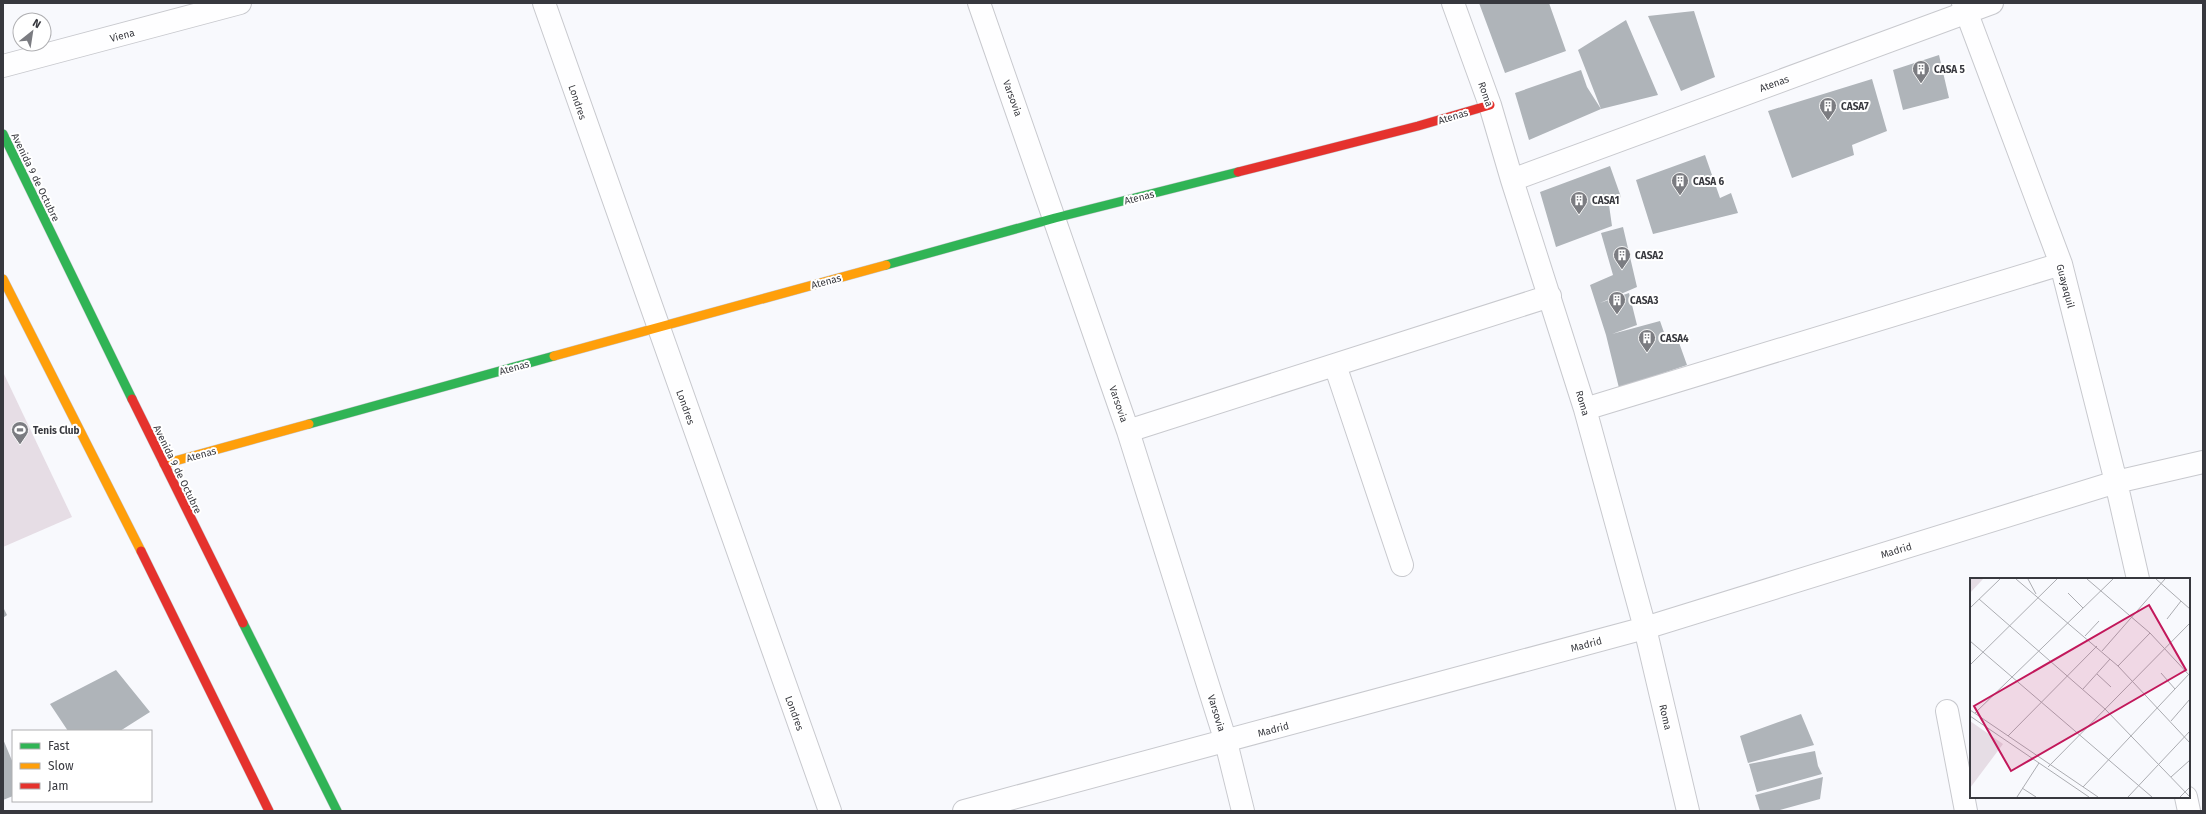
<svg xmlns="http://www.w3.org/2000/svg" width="2206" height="814" viewBox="0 0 2206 814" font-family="'Fira Sans',sans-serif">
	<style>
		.green { fill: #e6dde5 }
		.building { fill: #afb4b9 }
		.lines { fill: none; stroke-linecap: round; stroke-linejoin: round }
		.street-casing { stroke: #c8c9ce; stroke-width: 24 }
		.fast-casing { stroke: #c8c9ce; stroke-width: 10 }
		.slow-casing { stroke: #c8c9ce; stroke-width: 10 }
		.jam-casing { stroke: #c8c9ce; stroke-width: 10 }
		.street { stroke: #fefeff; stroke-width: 22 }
		.fast { stroke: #30b455; stroke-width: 9 }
		.slow { stroke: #ff9f0a; stroke-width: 9 }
		.jam { stroke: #e5322d; stroke-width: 9 }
		.labels { text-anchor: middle; stroke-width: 4; stroke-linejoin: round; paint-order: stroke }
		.street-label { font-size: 10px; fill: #37383e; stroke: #fff }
		.poi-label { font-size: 10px; font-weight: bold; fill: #37383e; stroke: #fff; text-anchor: start }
		.inset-road { fill: none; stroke: #abacb1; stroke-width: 1 }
		.view { fill: #c2185b; fill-opacity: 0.15; stroke: #c2185b; stroke-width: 2 }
		.inset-edge { fill: none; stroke: #37383e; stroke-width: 2 }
	</style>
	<rect width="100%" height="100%" fill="#f8f9fd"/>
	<!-- green -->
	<path class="green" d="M3,372L72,517L3,547Z"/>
	<!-- building -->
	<path class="building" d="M1479,3H1549L1566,51L1505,73Z
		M1694,11L1715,77L1681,91L1648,16Z
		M1626,20L1658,95L1601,109L1578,50Z
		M1939,55L1949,98L1903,110L1893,70Z
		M1581,70L1587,87L1601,109L1529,140L1515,93Z
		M1872,79L1887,131L1852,145L1854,155L1792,178L1768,111Z
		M1705,155L1720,198L1731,193L1738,213L1653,234L1636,180Z
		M1610,166L1621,197L1609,205L1612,226L1556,247L1540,192Z
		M1623,227L1637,287L1600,303L1629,293L1637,325L1612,334L1660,321L1667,341L1677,337L1687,365L1619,388L1606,335L1590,285L1613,275L1601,233Z
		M3,607L7,615L3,618Z
		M116,670L150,712L120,731H68L50,704Z
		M1801,714L1814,745L1748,763L1740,736Z
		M3,739L13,763V796L3,800Z
		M1815,751L1818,766L1822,774L1757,792L1749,764Z
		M1823,777L1820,799L1776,811H1760L1755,795Z"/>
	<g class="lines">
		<defs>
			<path id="street" d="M544,3L830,811
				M979,3L1128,431L1226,742L1243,811
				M1453,3L1490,105L1512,180L1585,409L1645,628L1688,811
				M1963,3L2061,264L2116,482L2138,579
				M3,66L240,3
				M1512,180L1992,3
				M1335,365L1402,565
				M1585,409L2061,264
				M1128,431L1550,296
				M1947,711L1966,811
				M2186,797L2189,811
				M964,811L1645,628L2116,482L2203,462"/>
			<path id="fast" d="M3,134L132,399
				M886,265L1055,218L1238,172
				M309,424L554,356
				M243,623L337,811"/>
			<path id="slow" d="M3,279L141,551
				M554,356L886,265
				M164,464L309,424"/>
			<path id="jam" d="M1238,172L1418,126L1490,105
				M132,399L243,623
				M141,551L269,811"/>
		</defs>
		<!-- street casing -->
		<use href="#street" class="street-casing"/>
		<!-- fast casing -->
		<use href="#fast" class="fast-casing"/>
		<!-- slow casing -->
		<use href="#slow" class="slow-casing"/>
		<!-- jam casing -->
		<use href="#jam" class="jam-casing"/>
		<!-- street -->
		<use href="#street" class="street"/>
		<!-- fast -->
		<use href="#fast" class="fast"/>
		<!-- slow -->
		<use href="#slow" class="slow"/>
		<!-- jam -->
		<use href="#jam" class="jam"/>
	</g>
	<!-- icons -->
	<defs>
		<symbol id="building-pin" viewBox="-11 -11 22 30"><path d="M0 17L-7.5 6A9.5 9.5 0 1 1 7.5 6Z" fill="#7b7c81" stroke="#fff"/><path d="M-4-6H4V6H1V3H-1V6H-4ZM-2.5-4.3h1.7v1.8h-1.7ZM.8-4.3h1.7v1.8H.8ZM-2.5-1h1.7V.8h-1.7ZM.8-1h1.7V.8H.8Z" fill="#fff"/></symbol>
		<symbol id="stadium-pin" viewBox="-11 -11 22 30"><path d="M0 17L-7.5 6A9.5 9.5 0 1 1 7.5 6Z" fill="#7b7c81" stroke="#fff"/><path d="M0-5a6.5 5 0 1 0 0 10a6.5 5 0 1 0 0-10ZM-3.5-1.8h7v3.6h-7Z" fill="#fff"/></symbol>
	</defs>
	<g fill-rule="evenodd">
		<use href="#building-pin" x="1911" y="59" width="20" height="27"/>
		<use href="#building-pin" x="1818" y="96" width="20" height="27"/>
		<use href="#building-pin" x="1670" y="171" width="20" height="27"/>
		<use href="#building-pin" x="1569" y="190" width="20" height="27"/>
		<use href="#building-pin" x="1612" y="245" width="20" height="27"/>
		<use href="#building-pin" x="1607" y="290" width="20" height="27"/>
		<use href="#building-pin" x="1637" y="328" width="20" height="27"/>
		<use href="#stadium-pin" x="10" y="420" width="20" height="27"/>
	</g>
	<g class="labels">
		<!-- street labels -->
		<g class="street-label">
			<text transform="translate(122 35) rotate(-15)" y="4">Viena</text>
			<text transform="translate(1774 83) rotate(-20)" y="4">Atenas</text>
			<text transform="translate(1486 94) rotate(71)" y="4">Roma</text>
			<text transform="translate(1013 98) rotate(70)" y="4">Varsovia</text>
			<text transform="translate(578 102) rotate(71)" y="4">Londres</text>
			<text transform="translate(1453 116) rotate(-17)" y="4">Atenas</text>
			<text transform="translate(36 177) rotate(64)" y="4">Avenida 9 de Octubre</text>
			<text transform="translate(1139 197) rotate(-14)" y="4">Atenas</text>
			<text transform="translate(826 281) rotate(-15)" y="4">Atenas</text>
			<text transform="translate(2066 286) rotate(75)" y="4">Guayaquil</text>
			<text transform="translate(514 367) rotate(-16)" y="4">Atenas</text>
			<text transform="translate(1583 403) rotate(73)" y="4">Roma</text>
			<text transform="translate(1119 404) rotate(71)" y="4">Varsovia</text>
			<text transform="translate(686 407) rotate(70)" y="4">Londres</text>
			<text transform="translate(201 454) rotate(-16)" y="4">Atenas</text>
			<text transform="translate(178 469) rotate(64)" y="4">Avenida 9 de Octubre</text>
			<text transform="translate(1896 550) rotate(-17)" y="4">Madrid</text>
			<text transform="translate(1586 644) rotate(-15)" y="4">Madrid</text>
			<text transform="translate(795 713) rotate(70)" y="4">Londres</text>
			<text transform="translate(1217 713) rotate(73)" y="4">Varsovia</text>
			<text transform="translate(1666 717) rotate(77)" y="4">Roma</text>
			<text transform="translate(1273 729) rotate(-15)" y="4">Madrid</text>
		</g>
		<!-- poi labels -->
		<g class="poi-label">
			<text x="1934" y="73">CASA 5</text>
			<text x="1841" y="110">CASA7</text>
			<text x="1693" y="185">CASA 6</text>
			<text x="1592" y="204">CASA1</text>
			<text x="1635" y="259">CASA2</text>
			<text x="1630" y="304">CASA3</text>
			<text x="1660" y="342">CASA4</text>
			<text x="33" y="434">Tenis Club</text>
		</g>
	</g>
	<!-- overview -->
	<g transform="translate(1970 578)">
		<rect width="220" height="220" fill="#f8f9fd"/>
		<path d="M0,1H13L0,15ZM0,143L33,166L0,210Z" fill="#e6dde5"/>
		<path class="inset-road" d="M46,1L148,88L220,165M58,1L66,16M117,1L180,55L220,98M186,1L220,31M98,15L113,30M9,21L135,131L220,219M0,30L30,1M197,41L211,23M115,58L129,43M0,63L182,219M132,73L195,1M0,87L87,1M148,88L180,55M191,95L205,111M127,96L141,109M113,111L140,81M0,132L128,219M5,135L143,1M0,138L119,219M201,143L220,121M38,158L127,68M78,189L220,45M201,199L220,182M113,209L220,95M52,210L66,219M47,219L69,185M158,219L220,153M210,219L220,209"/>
		<path class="view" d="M179,27L216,92L41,193L4,128Z"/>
		<rect width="220" height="220" class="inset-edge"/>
	</g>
	<!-- border -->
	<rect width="2206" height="814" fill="none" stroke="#37383e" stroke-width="8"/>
	<!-- legend -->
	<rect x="12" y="730" width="140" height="72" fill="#ffffff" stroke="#afafb2"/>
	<rect x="20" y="743" width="20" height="6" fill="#30b455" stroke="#afafb2"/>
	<text x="48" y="750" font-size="12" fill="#37383e">Fast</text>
	<rect x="20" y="763" width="20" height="6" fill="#ff9f0a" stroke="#afafb2"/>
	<text x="48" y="770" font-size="12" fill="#37383e">Slow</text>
	<rect x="20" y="783" width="20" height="6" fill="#e5322d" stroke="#afafb2"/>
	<text x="48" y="790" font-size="12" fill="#37383e">Jam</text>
	<!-- north arrow -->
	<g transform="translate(32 32) rotate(30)"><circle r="19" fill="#ffffff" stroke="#afafb2"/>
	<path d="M0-3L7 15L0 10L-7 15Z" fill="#7b7c81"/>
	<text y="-6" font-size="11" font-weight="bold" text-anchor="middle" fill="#37383e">N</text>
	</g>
</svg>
